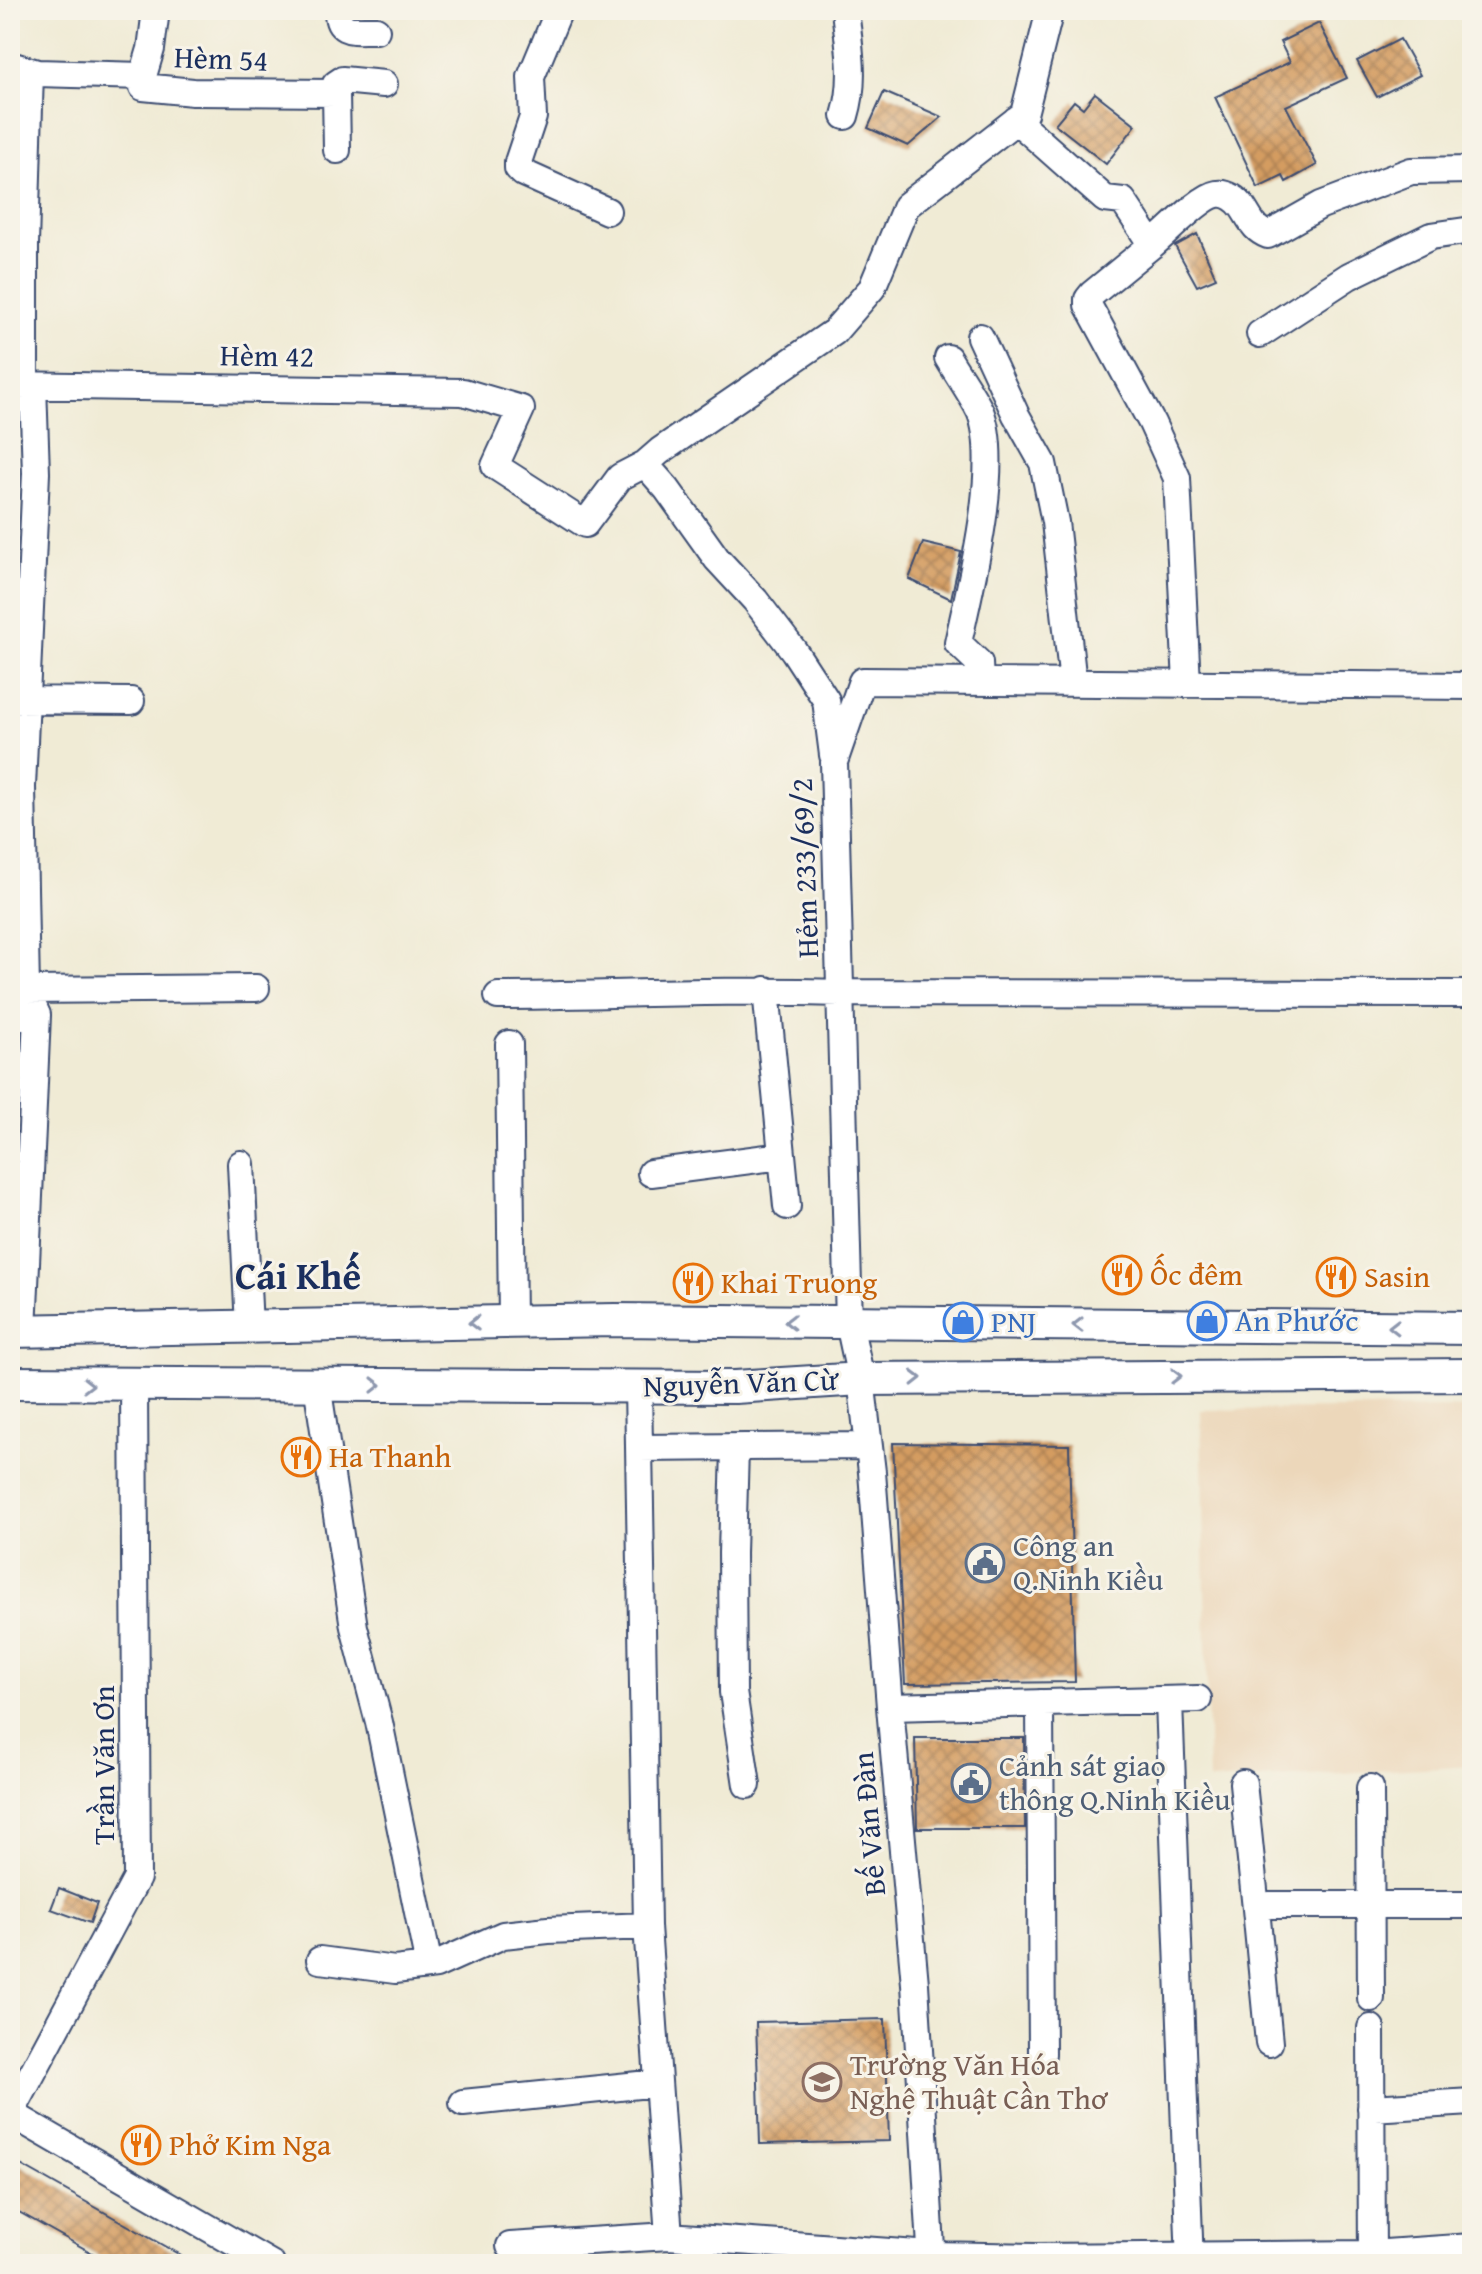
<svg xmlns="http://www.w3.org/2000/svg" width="1482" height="2274" viewBox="0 0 1482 2274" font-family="'Gentium Book Plus',serif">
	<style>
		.built { fill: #ecd7ba }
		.building { fill: url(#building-cross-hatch) }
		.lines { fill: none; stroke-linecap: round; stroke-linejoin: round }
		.minor-casing { stroke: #3b4b70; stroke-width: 30 }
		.major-casing { stroke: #3b4b70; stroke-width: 36 }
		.minor { stroke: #fff; stroke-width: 26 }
		.major { stroke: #fff; stroke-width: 32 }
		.oneway { stroke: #8d97ae }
		.labels { text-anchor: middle; stroke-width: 6; stroke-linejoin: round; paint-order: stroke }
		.street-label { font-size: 30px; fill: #1b2f5e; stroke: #f7f3e8 }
		.food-label { font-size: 30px; fill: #c56008; stroke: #f7f3e8; text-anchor: start }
		.shop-label { font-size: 30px; fill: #366cbe; stroke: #f7f3e8; text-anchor: start }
		.service-label { font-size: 30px; fill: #4e5e75; stroke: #f7f3e8; text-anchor: start }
		.education-label { font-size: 30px; fill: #785e54; stroke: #f7f3e8; text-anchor: start }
		.district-label { font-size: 38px; font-weight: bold; fill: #1b2f5e; stroke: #f7f3e8 }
	</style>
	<defs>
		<pattern id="building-cross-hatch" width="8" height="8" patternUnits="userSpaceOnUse" patternTransform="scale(2)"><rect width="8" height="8" fill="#d49c61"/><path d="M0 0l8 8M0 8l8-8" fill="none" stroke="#ab8053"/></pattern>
	</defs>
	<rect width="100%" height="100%" fill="#f7f3e8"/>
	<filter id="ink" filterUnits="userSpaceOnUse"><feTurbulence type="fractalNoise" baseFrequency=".0125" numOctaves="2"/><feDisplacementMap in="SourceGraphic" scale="16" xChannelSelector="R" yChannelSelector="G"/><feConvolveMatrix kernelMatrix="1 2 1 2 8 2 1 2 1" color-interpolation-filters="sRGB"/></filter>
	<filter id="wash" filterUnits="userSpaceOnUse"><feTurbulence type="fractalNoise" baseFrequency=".006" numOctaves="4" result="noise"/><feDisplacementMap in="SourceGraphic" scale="32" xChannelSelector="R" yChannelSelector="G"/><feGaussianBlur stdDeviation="1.8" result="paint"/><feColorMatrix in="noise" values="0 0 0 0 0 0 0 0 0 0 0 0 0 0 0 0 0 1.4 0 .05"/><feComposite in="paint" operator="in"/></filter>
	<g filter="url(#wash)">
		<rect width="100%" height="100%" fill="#f0ebd5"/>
		<!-- built -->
		<path class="built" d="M1472,1408V1765L1209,1781L1201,1410Z"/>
		<g id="blocks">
			<!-- building -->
			<path class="building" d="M1319,23L1347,78L1286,106L1317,165L1286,182L1283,176L1258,188L1215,97L1290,62L1280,42Z
				M1400,39L1420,75L1377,97L1357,61Z
				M884,92L942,117L908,146L868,128Z
				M1095,93L1136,125L1106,164L1055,124L1074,101L1083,108Z
				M1197,234L1216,278L1197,286L1175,246Z
				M923,543L961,552L951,599L909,579Z
				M893,1443L1069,1445L1075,1682L905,1684Z
				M915,1738H1024L1025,1828H917Z
				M59,1888L97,1903L90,1923L51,1909Z
				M885,2019L889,2141L760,2144L756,2022Z
				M10,2159L196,2264H112L10,2207Z"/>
		</g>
	</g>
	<g filter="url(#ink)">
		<use href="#blocks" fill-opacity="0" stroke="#3b4b70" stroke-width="2"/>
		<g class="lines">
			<defs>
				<path id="minor" d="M156,10L151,49L143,76V87L193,92L336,93L337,150
					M338,10C337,36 356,29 376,30
					M559,10L531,77L533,117L518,162V168L523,173L607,211
					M845,10C849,47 856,80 845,116
					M10,65L37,73L143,76
					M336,93V84L342,80L384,84
					M1016,120L1105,199L1123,201L1152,245C1167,233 1200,197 1217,194C1227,192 1238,200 1243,208C1251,220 1254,230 1268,235L1321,205L1411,171L1472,170
					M1152,245L1092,294L1088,299V305L1152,423L1177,478L1187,684
					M1260,334L1349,276L1431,236L1472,230
					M980,337L1016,415L1043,463L1055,522L1073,683
					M948,358C958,375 971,393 980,411C1002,463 970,587 958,643L979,663L980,682
					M10,385L463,392L521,409L495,466L585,524L620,477L645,464L660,451L834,332L872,288L906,206L1024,114L1050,10
					M25,385V245L30,71
					M33,385L36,473L22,787L26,990L37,1015
					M645,464L667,489L717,559L755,600L794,651L826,700L833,755
					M10,700L131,701
					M26,990L256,988
					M766,990L787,1206
					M498,996C612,995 726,989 841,993L1472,994
					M10,1018L37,1015L23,1331
					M509,1044L512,1322
					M241,1164L249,1327
					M651,1173L782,1156
					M317,1384L354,1627L379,1722L429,1966
					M638,1386L647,1926L669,2236
					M639,1448L869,1446
					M735,1449L732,1553L733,1692L747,1785
					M1169,1701L1190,2264
					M1040,1703L1042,2054
					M890,1707L1198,1699
					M1243,1783L1256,1909
					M1370,1788L1371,1998
					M320,1960L395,1970L436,1965L503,1935L548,1930L647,1926
					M1371,2028L1372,2264
					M1269,2043L1256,1909L1269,1905H1472
					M463,2103L658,2083
					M1371,2108L1472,2102
					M10,2113L271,2264
					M11,2113L137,1878L134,1385
					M510,2246L669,2236L931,2255L1036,2257L1371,2254L1472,2247
					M932,2264L915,1984L890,1707L872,1472L861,1379L849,1323L834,762L862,681L1472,686"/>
				<path id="major" d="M10,1331L615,1320L1472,1328
					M10,1383L735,1387L861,1379L1472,1375"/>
			</defs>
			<!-- minor casing -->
			<use href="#minor" class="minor-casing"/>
			<!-- major casing -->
			<use href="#major" class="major-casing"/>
			<!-- minor -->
			<use href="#minor" class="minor"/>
			<!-- major -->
			<use href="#major" class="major"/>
		</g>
		<!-- one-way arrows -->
		<defs><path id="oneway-chevron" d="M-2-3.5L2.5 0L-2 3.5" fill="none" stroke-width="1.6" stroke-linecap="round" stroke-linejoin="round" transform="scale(2)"/></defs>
		<g class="oneway">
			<use href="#oneway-chevron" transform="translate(790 1322) rotate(-179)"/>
			<use href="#oneway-chevron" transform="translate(474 1323) rotate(179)"/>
			<use href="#oneway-chevron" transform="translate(1078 1325) rotate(-180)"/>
			<use href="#oneway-chevron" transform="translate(1394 1327) rotate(-180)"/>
			<use href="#oneway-chevron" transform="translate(1176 1376)"/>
			<use href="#oneway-chevron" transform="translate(916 1378) rotate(-1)"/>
			<use href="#oneway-chevron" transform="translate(88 1385) rotate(1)"/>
			<use href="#oneway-chevron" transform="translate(376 1385)"/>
		</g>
	</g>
	<!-- icons -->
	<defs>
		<symbol id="restaurant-ring" viewBox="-11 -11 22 22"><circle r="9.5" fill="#f7f3e8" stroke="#e8710a" stroke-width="1.5"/><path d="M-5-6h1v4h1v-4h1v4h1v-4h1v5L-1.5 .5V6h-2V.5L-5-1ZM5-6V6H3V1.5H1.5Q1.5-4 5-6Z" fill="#e8710a"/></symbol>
		<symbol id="shop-ring" viewBox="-11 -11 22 22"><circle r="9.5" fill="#f7f3e8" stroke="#3f7fe0" stroke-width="1.5"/><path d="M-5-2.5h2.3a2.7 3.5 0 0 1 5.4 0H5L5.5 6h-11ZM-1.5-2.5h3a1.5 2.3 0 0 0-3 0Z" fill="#3f7fe0"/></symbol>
		<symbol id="civic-ring" viewBox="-11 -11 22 22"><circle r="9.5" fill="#f7f3e8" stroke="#5c6f8a" stroke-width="1.5"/><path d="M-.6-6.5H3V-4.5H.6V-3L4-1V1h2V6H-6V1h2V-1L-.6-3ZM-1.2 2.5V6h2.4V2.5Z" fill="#5c6f8a"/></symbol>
		<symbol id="school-ring" viewBox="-11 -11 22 22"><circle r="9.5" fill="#f7f3e8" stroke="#8d6e63" stroke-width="1.5"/><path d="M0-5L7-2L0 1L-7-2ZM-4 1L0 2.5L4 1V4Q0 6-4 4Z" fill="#8d6e63"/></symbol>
	</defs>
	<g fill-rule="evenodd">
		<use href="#restaurant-ring" x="1100" y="1253" width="44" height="44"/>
		<use href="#restaurant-ring" x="1314" y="1255" width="44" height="44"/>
		<use href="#restaurant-ring" x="671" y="1261" width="44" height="44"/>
		<use href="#shop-ring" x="1185" y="1299" width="44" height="44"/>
		<use href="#shop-ring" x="941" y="1300" width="44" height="44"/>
		<use href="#restaurant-ring" x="279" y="1435" width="44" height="44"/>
		<use href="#civic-ring" x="963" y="1541" width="44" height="44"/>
		<use href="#civic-ring" x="949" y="1761" width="44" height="44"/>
		<use href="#school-ring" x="800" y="2060" width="44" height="44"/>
		<use href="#restaurant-ring" x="119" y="2123" width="44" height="44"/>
	</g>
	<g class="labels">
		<!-- street labels -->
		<g class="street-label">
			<text transform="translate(221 59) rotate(2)" y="10">Hèm 54</text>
			<text transform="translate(267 356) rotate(1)" y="10">Hèm 42</text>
			<text transform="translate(805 868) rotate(-92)" y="10">Hẻm 233/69/2</text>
			<text transform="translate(741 1383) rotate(-2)" y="10">Nguyễn Văn Cừ</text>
			<text transform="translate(104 1765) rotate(-90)" y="10">Trần Văn Ơn</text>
			<text transform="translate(869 1824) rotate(-95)" y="10">Bế Văn Đàn</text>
		</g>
		<!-- food labels -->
		<g class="food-label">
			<text x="1150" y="1285">Ốc đêm</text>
			<text x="1364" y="1287">Sasin</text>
			<text x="721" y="1293">Khai Truong</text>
			<text x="329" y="1467">Ha Thanh</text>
			<text x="169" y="2155">Phở Kim Nga</text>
		</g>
		<!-- shop labels -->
		<g class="shop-label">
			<text x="1235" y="1331">An Phước</text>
			<text x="991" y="1332">PNJ</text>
		</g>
		<!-- service labels -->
		<g class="service-label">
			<text x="1013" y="1556">Công an<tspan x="1013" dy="34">Q.Ninh Kiều</tspan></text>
			<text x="999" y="1776">Cảnh sát giao<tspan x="999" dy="34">thông Q.Ninh Kiều</tspan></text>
		</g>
		<!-- education labels -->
		<g class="education-label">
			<text x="850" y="2075">Trường Văn Hóa<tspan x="850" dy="34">Nghệ Thuật Cần Thơ</tspan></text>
		</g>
		<!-- district labels -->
		<g class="district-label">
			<text x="298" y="1289">Cái Khế</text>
		</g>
	</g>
	<!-- margin -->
	<rect width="1482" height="2274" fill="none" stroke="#f7f3e8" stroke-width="40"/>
</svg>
